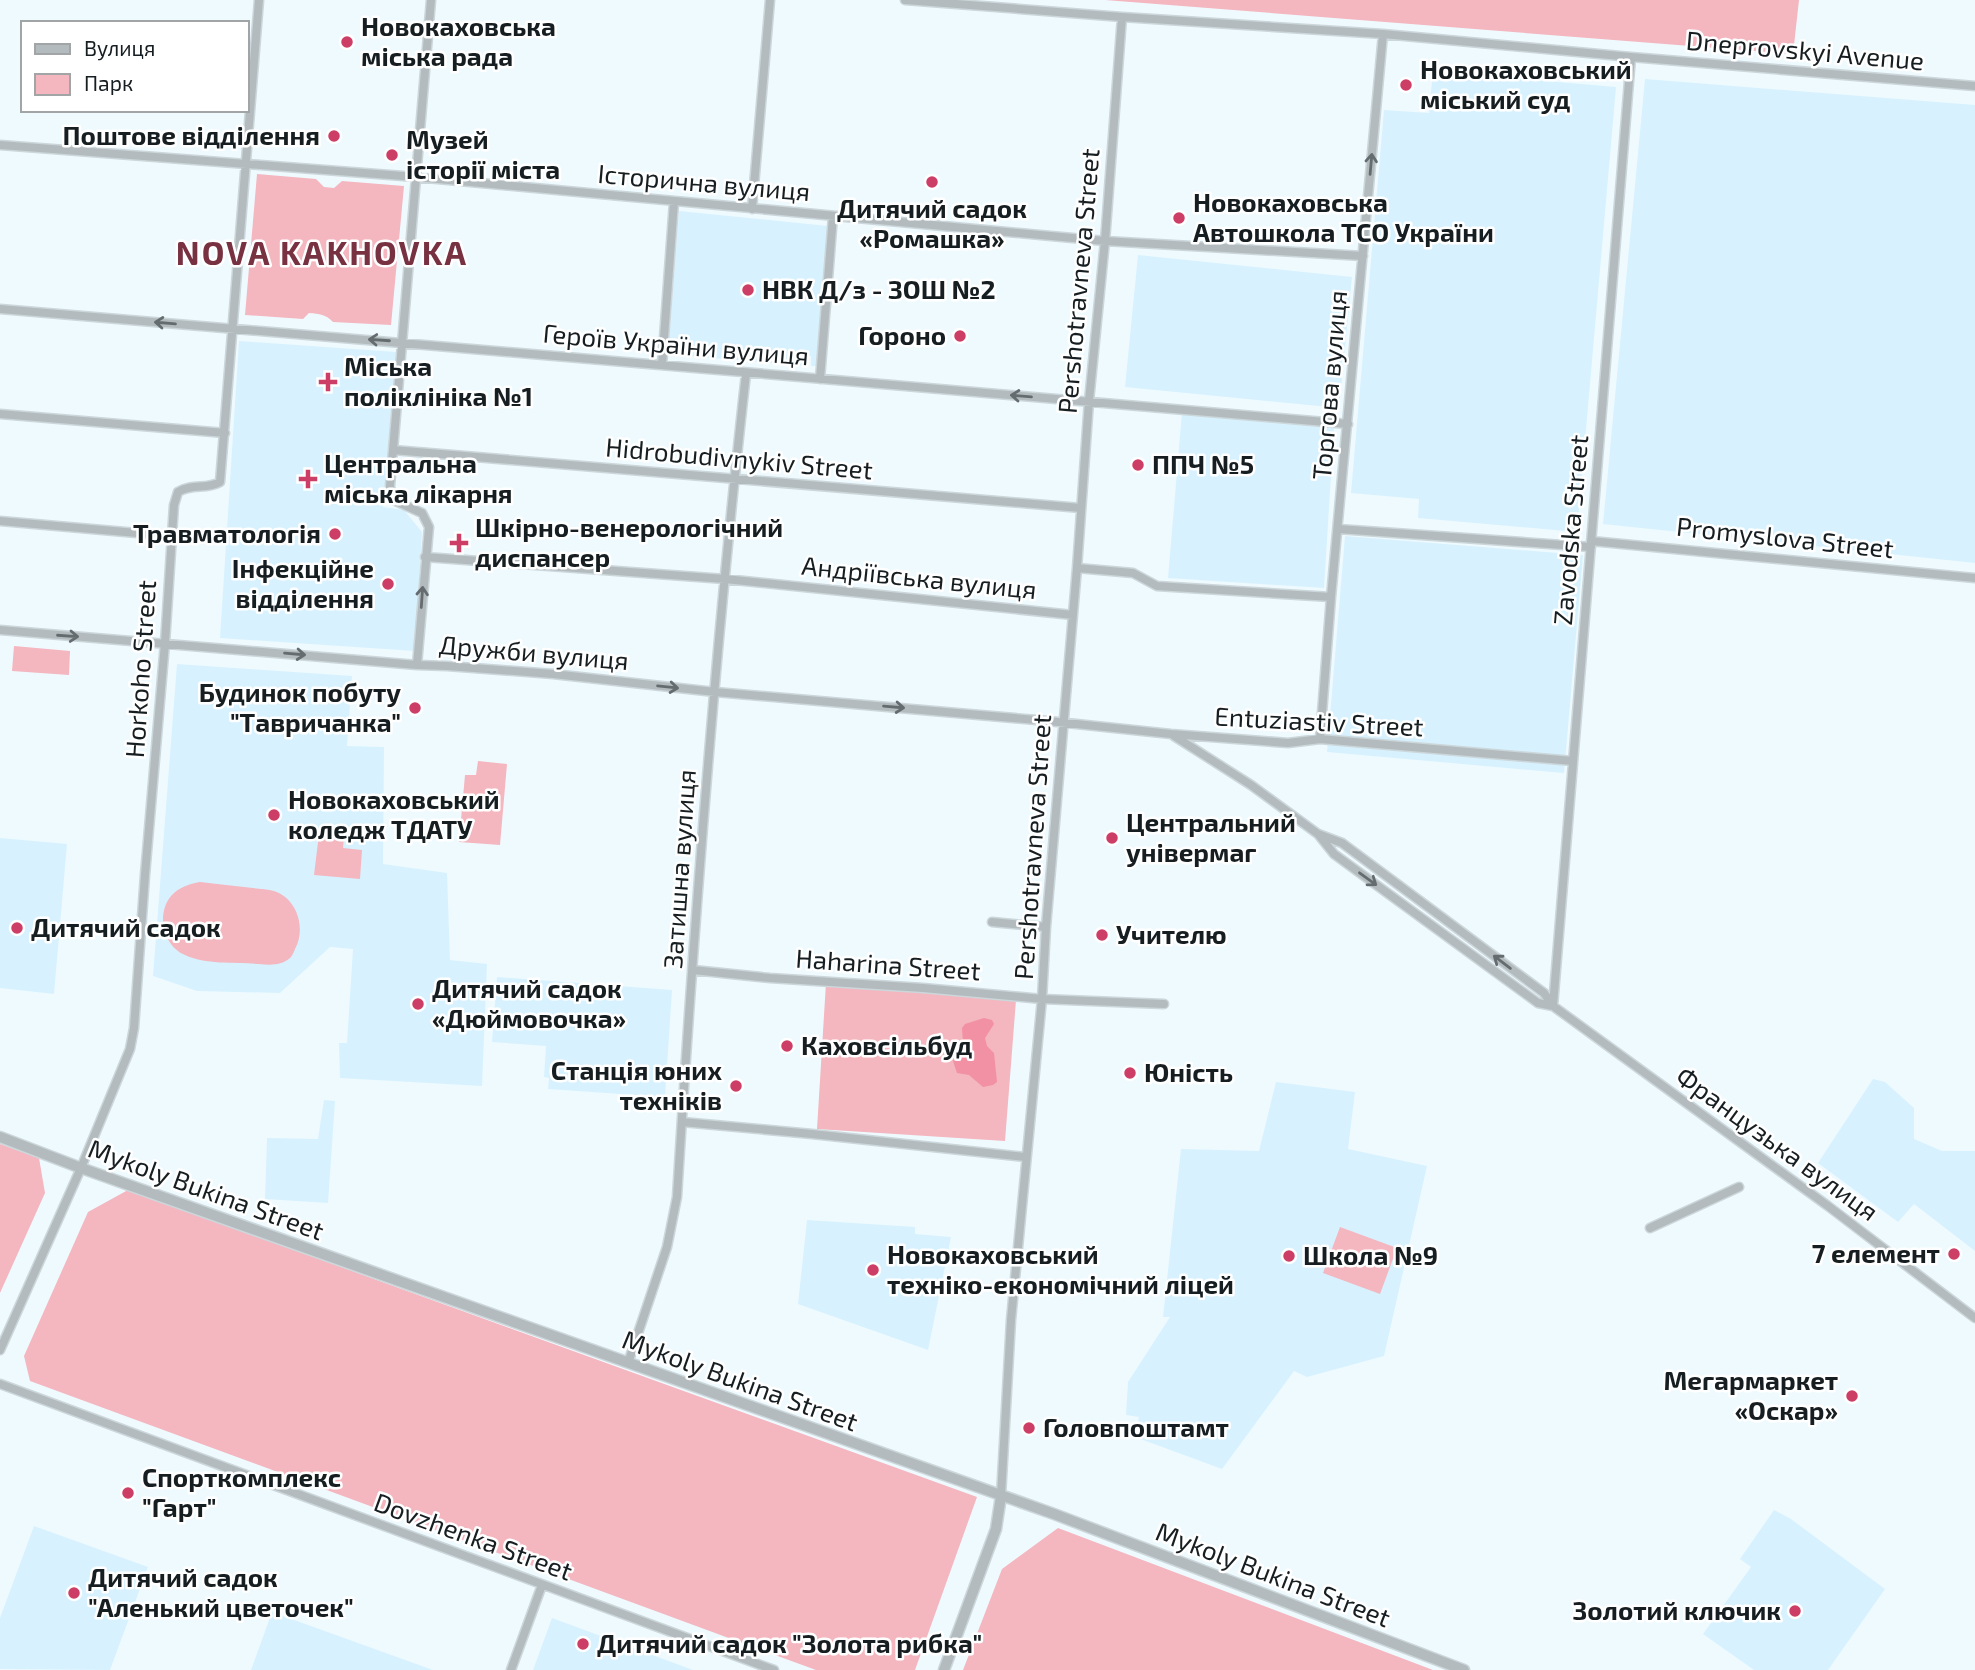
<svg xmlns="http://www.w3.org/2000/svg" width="1975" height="1670" viewBox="0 0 1975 1670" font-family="'Exo 2',sans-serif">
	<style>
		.built { fill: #d7f2fe }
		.green { fill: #f4b6bf }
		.water { fill: #f291a3 }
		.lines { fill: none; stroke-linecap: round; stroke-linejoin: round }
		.minor-casing { stroke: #ccd7db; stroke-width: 11 }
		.tertiary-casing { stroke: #ccd7db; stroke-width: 13 }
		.minor { stroke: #b3bbbe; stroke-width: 8 }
		.tertiary { stroke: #b3bbbe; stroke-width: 10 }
		.oneway { stroke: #656c70 }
		.poi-dot { fill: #cc3e65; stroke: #fff; stroke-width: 2.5 }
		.labels { text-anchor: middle; stroke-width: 5; stroke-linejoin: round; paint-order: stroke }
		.poi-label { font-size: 26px; font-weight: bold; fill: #171e21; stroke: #fff; text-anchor: start }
		.street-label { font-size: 26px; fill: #171e21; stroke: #fff }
		.district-label { font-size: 33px; font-weight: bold; letter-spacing: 2px; fill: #773141; stroke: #fff }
	</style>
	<rect width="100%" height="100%" fill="#effaff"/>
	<!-- built -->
	<path class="built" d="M1433,71L1616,87L1577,532L1418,518L1419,499L1351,493L1384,110L1429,113Z
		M1645,79L1975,105V563L1603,524Z
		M679,211L828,226L816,366H811V356H804L803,366L668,354Z
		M1138,255L1352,277L1339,408L1125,387Z
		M239,341L396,352L383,507L404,510L422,532L415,651L220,638Z
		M1182,412L1334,427L1324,588L1168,578Z
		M1345,536L1583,555L1564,773L1327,752Z
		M177,664L352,676L347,746L384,747L383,864L447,873L450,960L487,964L482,1086L340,1078L339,1043H347L353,949L330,947L280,993L197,991L153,976Z
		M0,838L67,844L54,994L0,988Z
		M497,977L672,990L665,1097L548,1089L549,1078L544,1077L546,1046L492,1042Z
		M1873,1079L1885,1082L1914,1108V1139L1942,1151H1975V1251L1914,1204L1898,1222L1818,1163Z
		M1276,1082L1355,1092L1348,1149L1427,1166L1384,1356L1307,1377L1294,1371L1222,1469L1135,1437L1139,1417L1126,1415L1128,1382L1170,1317H1163L1181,1149L1259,1151Z
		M324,1100L335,1101L328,1203L265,1199L267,1138L318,1139Z
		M807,1220L915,1227V1234L951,1237L928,1350L798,1304Z
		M1774,1510L1791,1519L1885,1589L1828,1670H1754L1703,1634L1751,1567L1740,1559Z
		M34,1526L148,1567L110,1670L0,1669V1618Z
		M272,1612L433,1670H251Z
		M552,1618L693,1670H533Z"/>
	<!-- green -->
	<path class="green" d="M1105,0H1799L1793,54Z
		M257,174L316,179L324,187L334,188L342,181L404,186L391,325L333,322C325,314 320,314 309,313L303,319L245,315Z
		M14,646L70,651L69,675L12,671Z
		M478,761L507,764L500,845L459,842L465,775H476Z
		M319,834L344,837L343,848L362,850L360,879L314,875Z
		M200,882C217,884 235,886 253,888C260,889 268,889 274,891C298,899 306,929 295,949C295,950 291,958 290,958C281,966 269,965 259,964C236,962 206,965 185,955C163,946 156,914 171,896C179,887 189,884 200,882Z
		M826,983L1016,1000L1005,1141L817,1129Z
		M0,1144L39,1158L45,1193L0,1293Z
		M128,1190L977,1497L915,1670H816L30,1381L24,1356L88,1212Z
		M1340,1227L1397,1248L1380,1294L1323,1273Z
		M1058,1528L1433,1670H963L1002,1569Z"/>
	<!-- water -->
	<path class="water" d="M984,1018L992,1020L994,1024L985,1038L987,1046L994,1053L997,1082L993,1085L983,1087L969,1075L957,1073L953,1061L963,1043L962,1028L965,1024Z"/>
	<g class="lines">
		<defs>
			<path id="minor" d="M905,0L1122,17L1383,34L1631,57L1975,86
				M0,145L416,177L1105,241L1363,256
				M752,209L770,0
				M0,309C449,347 899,385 1348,424
				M662,365L674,202
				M820,379L833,216
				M0,414L225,433
				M393,450L1081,508
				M0,521L171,536
				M1338,529L1591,547
				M1591,541L1975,578
				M425,557L725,579L1073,615
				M1077,568L1133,573L1157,586L1331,597
				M0,630L417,665L447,666L553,674L715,692L1048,721L1171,734L1288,743L1320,739L1573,761
				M417,665L429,527L422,513L391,499L390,486L431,0
				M1174,736L1251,785L1318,834L1334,854L1538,1003L1553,1006
				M1320,739L1331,597L1383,34
				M1318,834L1342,843L1544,993L1553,1006L1828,1206L1975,1318
				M992,922L1046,927
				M693,970L770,978L923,988L1042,999L1164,1004
				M1553,1006L1631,57
				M682,1122L812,1134L1025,1157
				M1650,1228L1739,1187
				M0,1350L81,1168L130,1049L134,1028L145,875L165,643L174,505L178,492C193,483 206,490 220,482L259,0
				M628,1363L667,1247L677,1197C694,922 715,647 746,374
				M0,1384L774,1670
				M1001,1496L1011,1320L1042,999L1046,927L1077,568L1089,401L1105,241L1122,17
				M511,1670L542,1585"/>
			<path id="tertiary" d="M0,1137L81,1168L1054,1514L1464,1670
				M944,1670L996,1529L1001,1496"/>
		</defs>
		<!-- minor casing -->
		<use href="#minor" class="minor-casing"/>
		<!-- tertiary casing -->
		<use href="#tertiary" class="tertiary-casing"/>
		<!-- minor -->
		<use href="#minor" class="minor"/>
		<!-- tertiary -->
		<use href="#tertiary" class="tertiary"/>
	</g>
	<!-- one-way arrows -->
	<defs><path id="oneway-shaft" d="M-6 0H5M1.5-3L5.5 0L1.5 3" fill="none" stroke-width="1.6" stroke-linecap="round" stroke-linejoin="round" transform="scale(1.75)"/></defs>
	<g class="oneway">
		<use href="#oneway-shaft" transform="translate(1371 164) rotate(-85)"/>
		<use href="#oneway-shaft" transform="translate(165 323) rotate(-175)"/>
		<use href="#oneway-shaft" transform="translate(379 340) rotate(-176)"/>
		<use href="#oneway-shaft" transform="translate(1021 396) rotate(-175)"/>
		<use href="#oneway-shaft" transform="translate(422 597) rotate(-86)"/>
		<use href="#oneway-shaft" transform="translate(68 636) rotate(4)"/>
		<use href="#oneway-shaft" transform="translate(295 654) rotate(5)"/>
		<use href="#oneway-shaft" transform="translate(668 687) rotate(6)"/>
		<use href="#oneway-shaft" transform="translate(894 707) rotate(5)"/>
		<use href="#oneway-shaft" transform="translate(1368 879) rotate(36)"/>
		<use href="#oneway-shaft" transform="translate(1502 962) rotate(-143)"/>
	</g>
	<!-- markers -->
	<g class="poi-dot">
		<circle cx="347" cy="42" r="7"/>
		<circle cx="1406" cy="85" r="7"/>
		<circle cx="334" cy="136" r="7"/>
		<circle cx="392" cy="155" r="7"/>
		<circle cx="932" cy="182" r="7"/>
		<circle cx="1179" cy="218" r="7"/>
		<circle cx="748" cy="290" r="7"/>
		<circle cx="960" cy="336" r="7"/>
		<path d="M324.5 371.5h7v7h7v7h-7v7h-7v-7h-7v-7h7z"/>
		<circle cx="1138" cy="465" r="7"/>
		<path d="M304.5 468.5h7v7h7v7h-7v7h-7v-7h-7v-7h7z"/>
		<circle cx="335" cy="534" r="7"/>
		<path d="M455.5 532.5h7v7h7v7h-7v7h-7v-7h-7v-7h7z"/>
		<circle cx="388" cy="584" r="7"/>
		<circle cx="415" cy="708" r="7"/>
		<circle cx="274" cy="815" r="7"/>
		<circle cx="1112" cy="838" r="7"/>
		<circle cx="17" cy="928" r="7"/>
		<circle cx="1102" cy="935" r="7"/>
		<circle cx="418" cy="1004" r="7"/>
		<circle cx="787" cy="1046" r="7"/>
		<circle cx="1130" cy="1073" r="7"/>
		<circle cx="736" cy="1086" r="7"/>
		<circle cx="1954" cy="1254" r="7"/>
		<circle cx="1289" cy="1256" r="7"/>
		<circle cx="873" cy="1270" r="7"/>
		<circle cx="1852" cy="1396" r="7"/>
		<circle cx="1029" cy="1428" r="7"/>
		<circle cx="128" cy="1493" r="7"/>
		<circle cx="74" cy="1593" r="7"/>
		<circle cx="1795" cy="1611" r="7"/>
		<circle cx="583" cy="1644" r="7"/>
	</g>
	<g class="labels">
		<!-- poi labels -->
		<g class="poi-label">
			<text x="361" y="36">Новокаховська<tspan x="361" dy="30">міська рада</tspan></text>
			<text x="1420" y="79">Новокаховський<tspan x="1420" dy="30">міський суд</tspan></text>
			<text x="320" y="145" text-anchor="end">Поштове відділення</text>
			<text x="406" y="149">Музей<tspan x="406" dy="30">історії міста</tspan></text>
			<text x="1193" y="212">Новокаховська<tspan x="1193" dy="30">Автошкола ТСО України</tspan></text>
			<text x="932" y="218" text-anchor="middle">Дитячий садок<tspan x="932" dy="30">«Ромашка»</tspan></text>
			<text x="762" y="299">НВК Д/з - ЗОШ №2</text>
			<text x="946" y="345" text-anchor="end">Гороно</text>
			<text x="344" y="376">Міська<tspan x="344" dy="30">поліклініка №1</tspan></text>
			<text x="324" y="473">Центральна<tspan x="324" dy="30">міська лікарня</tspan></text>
			<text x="1152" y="474">ППЧ №5</text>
			<text x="475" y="537">Шкірно-венерологічний<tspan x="475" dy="30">диспансер</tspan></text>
			<text x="321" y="543" text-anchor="end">Травматологія</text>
			<text x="374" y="578" text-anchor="end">Інфекційне<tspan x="374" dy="30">відділення</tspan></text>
			<text x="401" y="702" text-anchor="end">Будинок побуту<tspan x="401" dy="30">"Тавричанка"</tspan></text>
			<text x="288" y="809">Новокаховський<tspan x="288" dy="30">коледж ТДАТУ</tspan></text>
			<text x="1126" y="832">Центральний<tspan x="1126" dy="30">універмаг</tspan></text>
			<text x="31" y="937">Дитячий садок</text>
			<text x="1116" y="944">Учителю</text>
			<text x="432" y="998">Дитячий садок<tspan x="432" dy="30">«Дюймовочка»</tspan></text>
			<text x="801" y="1055">Каховсільбуд</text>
			<text x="722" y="1080" text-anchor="end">Станція юних<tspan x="722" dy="30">техніків</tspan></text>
			<text x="1144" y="1082">Юність</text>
			<text x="1940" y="1263" text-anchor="end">7 елемент</text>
			<text x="887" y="1264">Новокаховський<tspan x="887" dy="30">техніко-економічний ліцей</tspan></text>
			<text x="1303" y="1265">Школа №9</text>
			<text x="1838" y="1390" text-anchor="end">Мегармаркет<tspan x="1838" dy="30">«Оскар»</tspan></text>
			<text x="1043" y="1437">Головпоштамт</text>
			<text x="142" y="1487">Спорткомплекс<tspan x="142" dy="30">"Гарт"</tspan></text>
			<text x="88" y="1587">Дитячий садок<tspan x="88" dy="30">"Аленький цветочек"</tspan></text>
			<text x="1781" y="1620" text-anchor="end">Золотий ключик</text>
			<text x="597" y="1653">Дитячий садок "Золота рибка"</text>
		</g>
		<!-- street labels -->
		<g class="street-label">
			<text transform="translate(1805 51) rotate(5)" y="9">Dneprovskyi Avenue</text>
			<text transform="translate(704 183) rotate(5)" y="9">Історична вулиця</text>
			<text transform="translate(1079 281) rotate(-85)" y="9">Pershotravneva Street</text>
			<text transform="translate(676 345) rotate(5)" y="9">Героїв України вулиця</text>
			<text transform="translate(1330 385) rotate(-85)" y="9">Торгова вулиця</text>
			<text transform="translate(739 459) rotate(5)" y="9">Hidrobudivnykiv Street</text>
			<text transform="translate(1571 530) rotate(-85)" y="9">Zavodska Street</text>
			<text transform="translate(1785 538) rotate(6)" y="9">Promyslova Street</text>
			<text transform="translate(919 578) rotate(6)" y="9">Андріївська вулиця</text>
			<text transform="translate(534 653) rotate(5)" y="9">Дружби вулиця</text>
			<text transform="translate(141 669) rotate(-86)" y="9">Horkoho Street</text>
			<text transform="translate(1319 722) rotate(3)" y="9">Entuziastiv Street</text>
			<text transform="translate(1033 847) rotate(-86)" y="9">Pershotravneva Street</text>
			<text transform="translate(680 869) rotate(-86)" y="9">Затишна вулиця</text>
			<text transform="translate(888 965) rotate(4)" y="9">Haharina Street</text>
			<text transform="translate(1777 1144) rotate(36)" y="9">Французька вулиця</text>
			<text transform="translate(206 1190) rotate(20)" y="9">Mykoly Bukina Street</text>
			<text transform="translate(740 1381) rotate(20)" y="9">Mykoly Bukina Street</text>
			<text transform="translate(473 1537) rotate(20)" y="9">Dovzhenka Street</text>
			<text transform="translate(1273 1575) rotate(21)" y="9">Mykoly Bukina Street</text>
		</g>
		<!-- district labels -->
		<g class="district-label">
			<text x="322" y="265">NOVA KAKHOVKA</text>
		</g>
	</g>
	<!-- legend -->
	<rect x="21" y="21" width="228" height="91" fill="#ffffff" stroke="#a2a5a6" stroke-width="2"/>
	<rect x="35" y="44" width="35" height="10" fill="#b3bbbe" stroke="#a2a5a6" stroke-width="2"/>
	<text x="84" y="56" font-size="21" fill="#171e21">Вулиця</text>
	<rect x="35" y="74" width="35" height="21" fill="#f4b6bf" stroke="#a2a5a6" stroke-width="2"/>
	<text x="84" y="91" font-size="21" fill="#171e21">Парк</text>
</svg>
